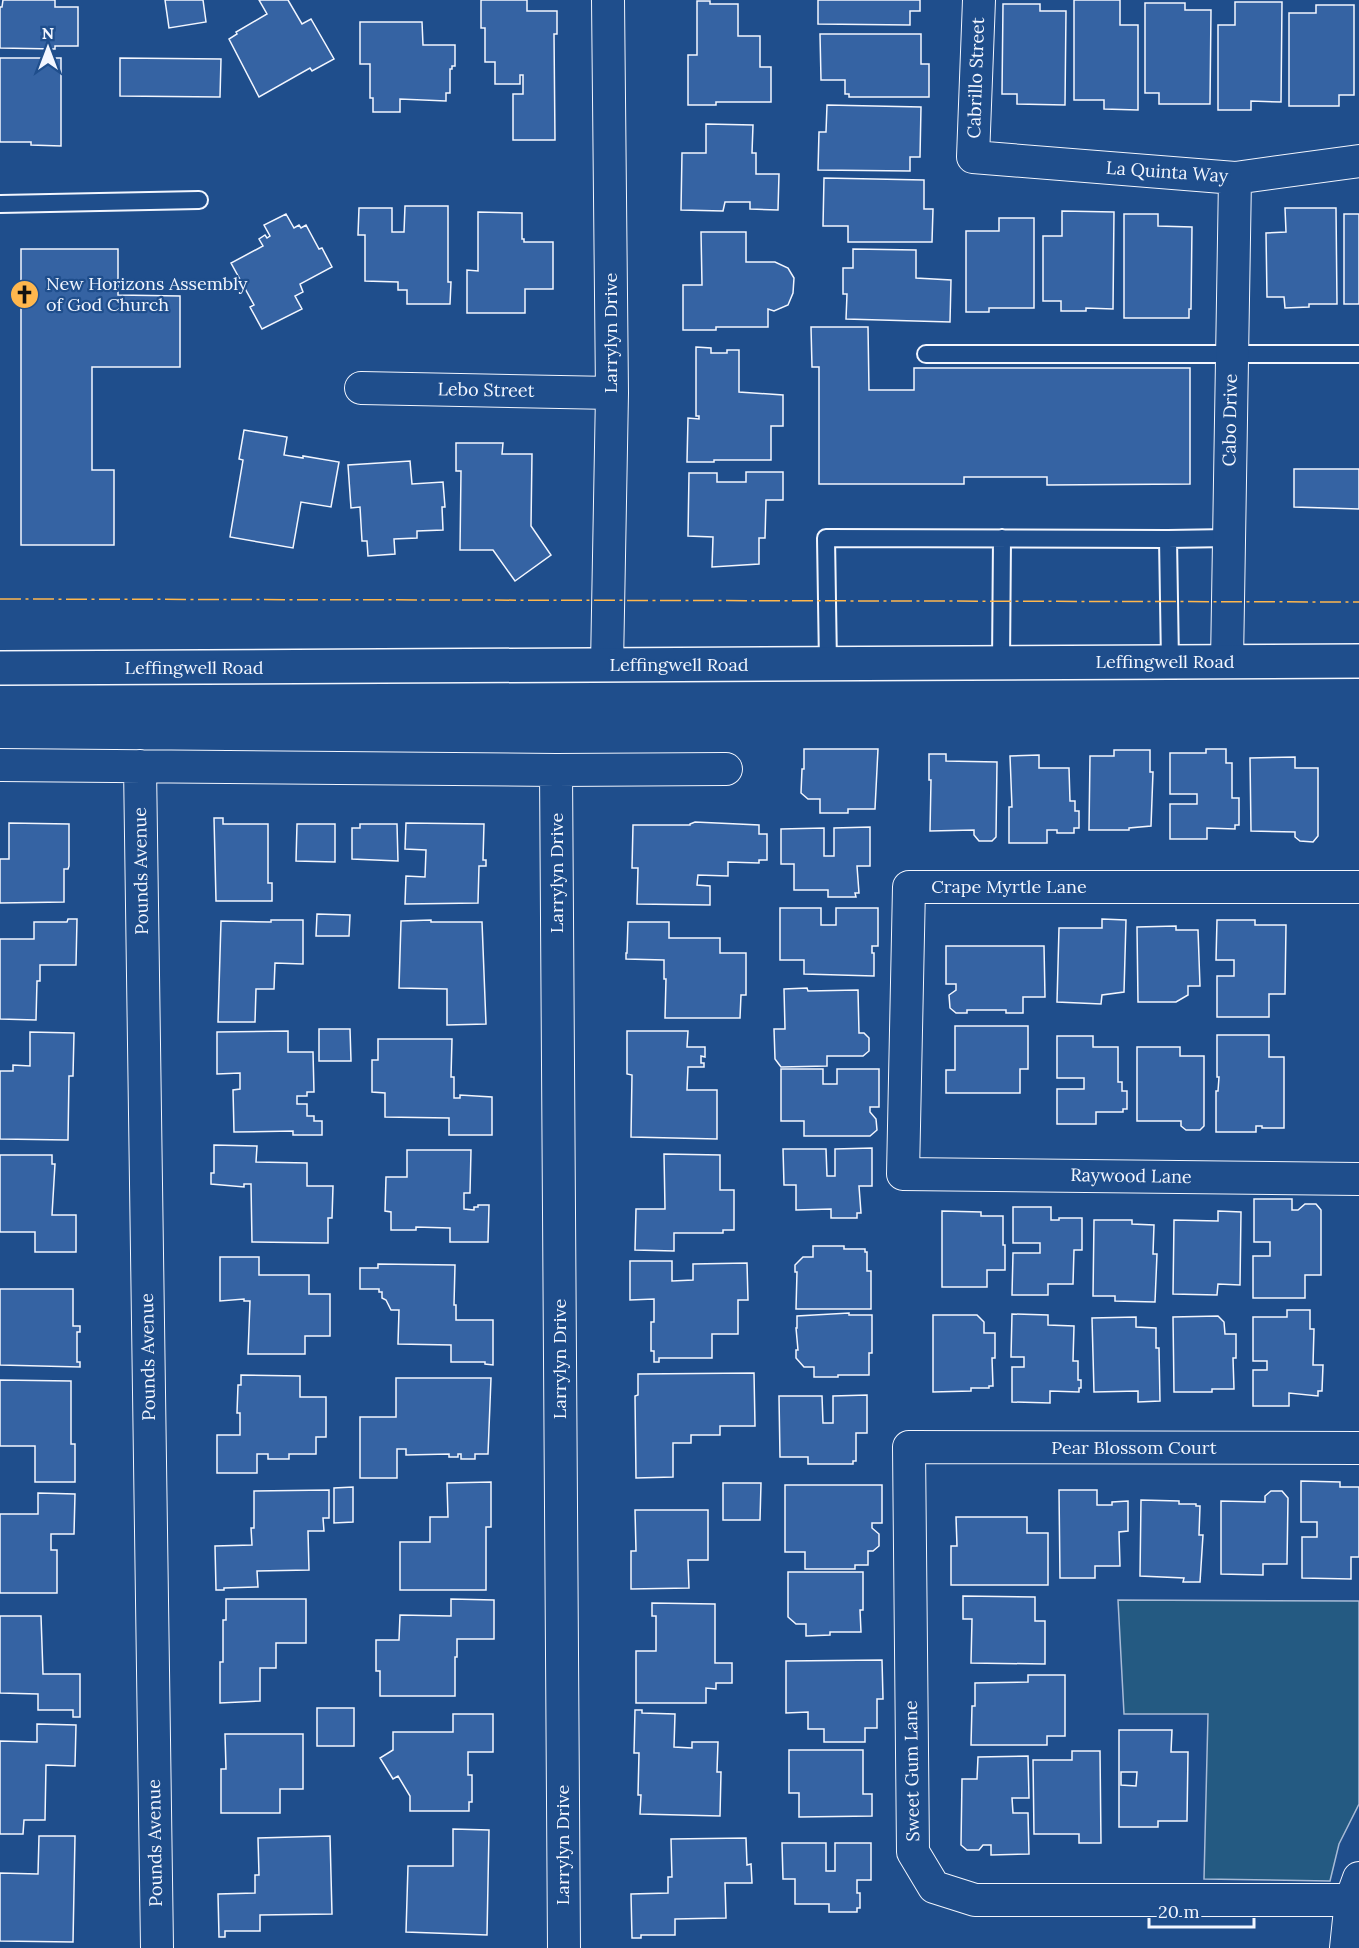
<svg xmlns="http://www.w3.org/2000/svg" width="1359" height="1948" viewBox="0 0 1359 1948" font-family="Lora,serif">
	<style>
		.green { fill: #245a82; stroke: #a8bbd7; stroke-width: 1.5 }
		.building { fill: #3563a3; stroke: #f2f6ff; stroke-width: 1.5; fill-rule: evenodd }
		.lines { fill: none; stroke-linecap: round; stroke-linejoin: round }
		.service-casing { stroke: #f2f6ff; stroke-width: 20 }
		.minor-casing { stroke: #f2f6ff; stroke-width: 34 }
		.secondary-casing { stroke: #f2f6ff; stroke-width: 36 }
		.service { stroke: #1f4e8c; stroke-width: 16 }
		.minor { stroke: #1f4e8c; stroke-width: 32 }
		.secondary { stroke: #1f4e8c; stroke-width: 33 }
		.power { stroke: #ffb74d; stroke-width: 1.5; stroke-dasharray: 21 4.5 3 4.5; stroke-linecap: butt }
		.labels { text-anchor: middle; stroke-width: 4.5; stroke-linejoin: round; paint-order: stroke }
		.street-label { font-size: 18px; fill: #f2f6ff; stroke: #1f4e8c }
		.poi-label { font-size: 18px; fill: #f2f6ff; stroke: #1f4e8c; text-anchor: start }
	</style>
	<rect width="100%" height="100%" fill="#1f4e8c"/>
	<!-- green -->
	<path class="green" d="M1118,1600L1359,1601V1804L1339,1844L1330,1881L1204,1879L1208,1714H1124Z"/>
	<!-- building -->
	<path class="building" d="M3,0H55V7H78V46H55V49L0,48V7H2Z
		M165,0H203L206,22L169,28Z
		M259,0H288L302,24L311,19L334,59L312,71L310,68L259,97L229,39L237,34L236,32L267,14Z
		M481,0H527V11H557V34H554L555,140H513V94H523V75H520V84H495V62H485V28H481Z
		M818,0H920V11H910V25L818,24Z
		M1074,0H1120V25H1138V110L1104,109V100H1074Z
		M697,1H710V4H738V36H760V67H771V102H716V105H688V55H697Z
		M1235,2H1282L1281,102L1251,101V110H1218V25H1235Z
		M1145,3H1185V10H1211L1210,104H1159V93H1145Z
		M1003,4H1040V11H1066L1065,105L1017,104V94H1002Z
		M1316,5H1354V95H1339V106H1289V13H1316Z
		M360,22H422L423,45H455V66H452V69H450V93H446V101L400,99V112H373V98H370V64H360Z
		M820,34H921V64H929V97H849V94H845V80H821Z
		M0,58H61V146L31,145V142H0Z
		M120,58L221,59L220,97L120,96Z
		M827,105L921,107L920,157H910V171L818,170L819,132H826Z
		M706,124L753,125L752,153H756V174H779L778,210L750,209V202H725L723,211L681,210L682,153H706Z
		M824,178L924,180V209H933L932,242H848V226H823Z
		M405,206H448V282H451L450,304H407V290H398V282L365,281V235H358L359,208H392V232H404Z
		M1285,208H1336L1337,304H1309V307L1285,308L1284,297H1267L1266,233L1286,232Z
		M1062,211L1114,212L1113,309L1086,308V311H1061V301H1043V236H1062Z
		M478,212L522,213V239H524V242H553V289H525V313H467V270L478,271Z
		M286,214L294,228L299,225L301,228L306,225L319,249L322,248L332,267L300,284L303,292L295,296L302,309L262,329L250,307L254,305L231,263L263,246L259,239L265,235L267,238L270,236L264,225Z
		M1124,214H1158V226L1192,227L1191,309H1189V318H1124Z
		M1344,214H1359V304H1344Z
		M999,218H1034V308H989V312H966V231H999Z
		M701,232H746V262H775L788,268L794,278L793,293L788,305L774,311L768,309V327H716V330H683V285H702Z
		M21,249H118V295L180,296V367H92V470H114V545H21Z
		M853,249L916,250V278L951,280L950,322L846,319L847,294H843V268H853Z
		M811,327H868L869,390H914V368H1190V484L1047,485V477H964V484H819V367H812Z
		M696,347L711,348V353H727V350H739V392L783,395V426H771V460H714V462H687L688,418L699,419V416H696Z
		M244,430L287,437L284,455L303,458V456L339,462L331,507L301,502L293,548L230,537L243,460L239,459Z
		M456,443H503L502,454H532L531,526L551,555L515,581L493,550H460L461,471H456Z
		M410,461L412,484L443,482L445,507H442L443,530L417,531V538L394,539L395,554L368,556L367,541H362L360,507L351,508L348,465Z
		M1294,469H1359V509L1294,507Z
		M746,472H783V500H766L765,538H759V564L712,567L713,537L688,536L689,473H717V482H746Z
		M804,749H878L875,809H848V813H820V799H808L801,793L802,769H804Z
		M1206,749H1226V763H1232V798H1239V825H1235V829L1207,828V839H1170V804H1197V794H1170V753H1206Z
		M1114,750H1150V772H1153L1151,826L1129,828V830H1089L1090,756H1114Z
		M929,754H946V761L997,762L996,837L992,841H979L974,835V830L930,831L931,780H929Z
		M1039,755V768H1069L1070,801H1075V811H1079V828H1074V833H1057V830H1047V843H1009V807H1012L1010,756Z
		M1295,757V768H1318V836L1313,842L1300,841L1295,837V832L1251,831L1250,758Z
		M214,818H223V824H268V883H272V901H216Z
		M695,822L759,825V834H767V860H759V863L728,862V876L698,875L697,885L710,886V905L637,904L638,868H632L633,825H690V824Z
		M9,823L69,824V866L68,869H64V902L0,903V859H9Z
		M406,823L484,824L483,860H486V866H479L478,903L405,904L406,876L425,877L426,850L405,849Z
		M297,824H335V862L296,861Z
		M360,824H397L398,861L352,859V828H360Z
		M870,827V866H857L859,893H855L856,897H828V890H794V864H781V829L824,828V856H834V828Z
		M780,908H821V925H836V908H878V946H872V953H874V976L804,974V960H780Z
		M317,914L350,915L349,936H316Z
		M68,919H77L76,965H40V981H37L36,1020L0,1019V939H34V922H67Z
		M1102,919L1126,920L1124,992L1102,995L1101,1004L1057,1002L1059,928H1102Z
		M271,920H303V964L275,963L274,989H256L255,1022H218L221,921L271,922Z
		M431,920V922H482L486,1024L447,1025V989L399,988L401,921Z
		M1217,920H1255V925H1286L1285,994H1269V1017H1217V976H1234V960H1216Z
		M628,922H669V938H720V953H746V995H741L740,1018H665L666,979H664V960L626,959V953H627Z
		M1176,926V930H1198L1200,986H1188V995L1176,1002H1138L1137,927Z
		M946,946H1044L1045,997H1023V1013H1006V1010H967V1013H956L950,1008L949,995L956,990V984H946Z
		M807,988L808,991L858,990L859,1033H864L869,1038V1051L863,1056H827V1066L781,1067L775,1059L774,1029H785L784,989Z
		M955,1026H1028V1069H1020V1093H946V1070H955Z
		M319,1029H350L351,1061H319Z
		M288,1031V1052H313L314,1092H307V1096H297V1104H307V1116H314V1121H322V1135H293V1131L234,1132L233,1090L240,1089V1073L217,1074V1032Z
		M627,1031H688L687,1047H705V1057L701,1056V1063H704V1067H688L687,1090H717V1139L631,1137L632,1075L627,1074Z
		M30,1032L74,1033L73,1076H69L68,1140L0,1139V1071H13V1065L30,1066Z
		M1217,1035H1269V1057H1284V1128H1262V1126H1256V1132H1216V1091H1218L1219,1077H1217Z
		M1057,1036H1093V1047H1118V1082H1122V1091H1127V1109H1123V1112H1096V1124H1057V1089H1084V1078H1057Z
		M378,1039H452L451,1077H454V1098H460V1095L492,1097V1135H449V1118L385,1117V1093L372,1092V1060H378Z
		M1137,1047H1180V1056H1204V1126L1200,1130H1186L1181,1126V1121H1137Z
		M781,1069H823V1084H837V1069H879V1107H870V1112L876,1119L877,1130L870,1136H804V1121H781Z
		M214,1145L257,1146L256,1162L307,1163V1186H333L332,1218H328V1243L252,1242L251,1184H244V1187L211,1184V1173H214Z
		M872,1148V1186H859L861,1213H857V1218H831V1209L796,1210V1185H784L783,1149H826L827,1176H835V1149Z
		M407,1150H471L470,1193H464V1209L474,1210V1207H478V1205H489L488,1242H450V1228L416,1227V1230H391V1212L385,1211L386,1177H407Z
		M664,1154L720,1155V1190H734V1230H723V1233H674V1251L635,1250L636,1209H665Z
		M0,1155H52V1164H55L52,1215H76V1252H35V1232H0Z
		M1254,1199H1292V1210H1298L1305,1204H1316L1321,1210V1275H1305V1298H1253V1256H1270V1242H1254Z
		M1013,1207H1051V1220H1059V1218H1082V1250H1074L1073,1284H1048V1295H1012L1013,1253H1040V1243H1013Z
		M942,1211L981,1212V1216H1003V1245H1005V1270H987V1287H942Z
		M1218,1211L1241,1212L1240,1285L1218,1284L1217,1295L1173,1294L1174,1220L1218,1221Z
		M1094,1220H1132V1224L1154,1225L1153,1254H1157L1155,1302L1115,1301V1296H1093Z
		M813,1246H844V1249H865V1252H867V1271H871V1309H796L797,1272H795V1265L803,1257H813Z
		M220,1257H259V1275H309V1294H330V1336H305V1354H248L250,1301H244V1299L220,1301Z
		M630,1261H672V1281L693,1280V1264L747,1263L748,1300H738V1334H712V1358H659V1362H654V1351H651V1322H654V1299L630,1300Z
		M378,1264L455,1265L454,1305H456V1320H493V1365L485,1364V1362H451V1345L398,1344L399,1310H391L386,1300L382,1298V1292H379V1289H360V1268H378Z
		M0,1289H73V1326H80V1332H77V1362H80V1367L0,1365Z
		M1287,1310H1310V1329H1314L1313,1365H1323L1322,1391H1318V1396L1289,1393V1406H1253V1370H1267V1361H1253V1317H1287Z
		M849,1313V1315H872V1353H869V1375H838V1377H814V1367H804L796,1358V1350H798L796,1328H797V1316Z
		M1012,1314L1048,1315V1325L1074,1326L1073,1361H1078V1380H1081V1388H1079V1392L1050,1391V1403L1012,1402V1367H1024V1357H1011Z
		M933,1315H977L984,1322V1333H995V1358H992L993,1386H989V1388H971V1391L933,1392Z
		M1218,1316L1224,1322L1225,1334H1236V1358H1233L1234,1389H1212V1392H1174L1173,1317Z
		M1136,1317V1327L1156,1328V1348H1159L1160,1401L1138,1402V1391L1094,1392L1092,1318Z
		M754,1373L755,1426H720V1435H691V1443H673V1477L636,1478L635,1396L638,1395V1374Z
		M241,1375L300,1376V1397H326V1437H316V1454H289V1459H268V1454H257V1473H217V1435H240V1413H237L238,1385H241Z
		M396,1378H491L488,1454H475V1459H461V1454H458V1457H449V1454L406,1455V1449H397V1478H360V1417H396Z
		M0,1380L71,1381V1444H75V1482H35V1446H0Z
		M867,1395V1433H856V1461H853V1464H808V1457H780L779,1396H822L823,1423H833V1396Z
		M1301,1481L1340,1482V1487H1359V1557H1351V1579L1302,1578V1537H1317V1522H1301Z
		M491,1482V1527H486V1590H400V1542H430V1517H448L447,1483Z
		M723,1483H761L760,1520H723Z
		M785,1485H882V1523H872V1528L879,1534V1546L873,1551H868V1565H855V1569H805V1552H785Z
		M353,1487V1522L334,1523V1488Z
		M329,1490V1518H323L324,1531H308L309,1570L257,1571L258,1587L224,1588V1590H216L215,1546L252,1545L251,1528H254V1491Z
		M1059,1490H1097V1505H1112V1502L1128,1501V1531L1119,1532L1120,1566H1095V1578H1060Z
		M1271,1491H1282L1288,1498L1287,1564H1263V1575L1221,1574V1501L1265,1502V1496Z
		M38,1493L75,1494L74,1534H51V1550H57V1593H0V1514H38Z
		M1141,1500L1179,1501V1504H1196V1506H1200L1199,1535H1203L1200,1582H1183L1184,1578L1140,1576Z
		M635,1510H708V1560H688L689,1588L631,1589V1551H636Z
		M956,1517H1027V1533H1048V1585H951V1546H957Z
		M788,1572H863V1610H860L861,1632H830V1635L806,1636V1624H796L788,1617Z
		M963,1596L1035,1597V1621H1045V1664L971,1663L972,1619H963Z
		M226,1599H306V1643H276V1668H260V1701L220,1703V1662H223V1620H226Z
		M451,1599L494,1600V1639H457V1657H455V1696H380V1671H376V1640H399L400,1615L451,1616Z
		M652,1603L715,1604V1663H732V1683H716V1689L706,1688V1703H636V1651H656V1616H652Z
		M0,1616H41L43,1674H80V1717H73V1710H38V1694L0,1693Z
		M882,1660L883,1699H877V1728H865V1742H824V1729H808V1712L786,1713V1661Z
		M1028,1675H1065V1736H1047V1745H971L972,1706H975V1683L1028,1682Z
		M317,1708H354V1746H317Z
		M635,1710H642V1713L675,1714L674,1747L692,1748V1742H718L717,1772H721L720,1816L640,1814L641,1795H638L639,1753H634Z
		M453,1714H493V1752H468V1775H472V1802H469V1811H410V1796L398,1776L393,1779L380,1758L393,1750V1732H453Z
		M37,1724L76,1725L75,1766L46,1765L45,1820H24L23,1834H0V1741L37,1742Z
		M1119,1730H1172L1171,1752H1188L1187,1821H1158V1827H1119ZM1121,1772H1137L1136,1786L1121,1785Z
		M225,1734H303V1789H280V1813H221V1769H226Z
		M789,1750H863V1794H872V1816L799,1817V1793H789Z
		M1072,1751H1100L1101,1843H1079V1834H1034L1033,1760H1072Z
		M1028,1756L1029,1798H1012L1013,1813H1028L1029,1854L991,1855V1845H983L979,1850H967L961,1845L962,1779H977L978,1757Z
		M453,1829L489,1830L487,1935L406,1932L408,1866H453Z
		M39,1836H75L73,1942L0,1941V1873L38,1874Z
		M330,1836L332,1914L260,1915V1931H225V1937H219L218,1894L255,1893V1875H259L258,1838Z
		M746,1838L747,1865L751,1864L752,1883H725L726,1918L675,1919V1935H641V1938H632L631,1894L668,1893V1877H672L671,1839Z
		M782,1843H826V1871H835V1843H871V1880H857V1893H860V1908H857V1912H829V1904H795V1879H783Z"/>
	<g class="lines">
		<defs>
			<path id="service" d="M0,204L199,200
				M926,354H1359
				M1168,539L1229,538
				M1001,663L1002,538
				M828,664L826,538L1168,539L1170,662"/>
			<path id="minor" d="M979,0L973,157L1235,178L1359,161
				M361,388L612,393
				M1227,662L1235,178
				M607,665L612,393L608,0
				M0,765L556,770L726,769
				M140,766L157,1948
				M556,770L564,1948
				M1359,887H909L903,1174L1359,1179
				M1351,1900H975L934,1887L913,1852L909,1447L1359,1448
				M1346,1948L1351,1900L1359,1878"/>
			<path id="secondary" d="M0,668L1359,661"/>
		</defs>
		<!-- service casing -->
		<use href="#service" class="service-casing"/>
		<!-- minor casing -->
		<use href="#minor" class="minor-casing"/>
		<!-- secondary casing -->
		<use href="#secondary" class="secondary-casing"/>
		<!-- service -->
		<use href="#service" class="service"/>
		<!-- minor -->
		<use href="#minor" class="minor"/>
		<!-- secondary -->
		<use href="#secondary" class="secondary"/>
		<!-- power -->
		<path class="power" d="M0,599L1359,602"/>
	</g>
	<!-- icons -->
	<defs>
		<symbol id="church-disc" viewBox="-11 -11 22 22"><circle r="9.5" fill="#ffb74d" stroke="#1f4e8c"/><path d="M-1.2-6h2.4v3.5h3.3v2.4h-3.3V6h-2.4V-.1h-3.3v-2.4h3.3Z" fill="#111"/></symbol>
	</defs>
	<g fill-rule="evenodd">
		<use href="#church-disc" x="8" y="278" width="33" height="33"/>
	</g>
	<g class="labels">
		<!-- street labels -->
		<g class="street-label">
			<text transform="translate(976 78) rotate(-88)" y="6">Cabrillo Street</text>
			<text transform="translate(1167 172) rotate(4)" y="6">La Quinta Way</text>
			<text transform="translate(611 333) rotate(-90)" y="6">Larrylyn Drive</text>
			<text transform="translate(486 390) rotate(1)" y="6">Lebo Street</text>
			<text transform="translate(1230 420) rotate(-89)" y="6">Cabo Drive</text>
			<text x="1165" y="668">Leffingwell Road</text>
			<text x="679" y="671">Leffingwell Road</text>
			<text x="194" y="674">Leffingwell Road</text>
			<text transform="translate(141 871) rotate(-91)" y="6">Pounds Avenue</text>
			<text transform="translate(557 873) rotate(-90)" y="6">Larrylyn Drive</text>
			<text x="1009" y="893">Crape Myrtle Lane</text>
			<text transform="translate(1131 1176) rotate(1)" y="6">Raywood Lane</text>
			<text transform="translate(148 1357) rotate(-91)" y="6">Pounds Avenue</text>
			<text transform="translate(560 1359) rotate(-90)" y="6">Larrylyn Drive</text>
			<text x="1134" y="1454">Pear Blossom Court</text>
			<text transform="translate(912 1771) rotate(-91)" y="6">Sweet Gum Lane</text>
			<text transform="translate(155 1843) rotate(-91)" y="6">Pounds Avenue</text>
			<text transform="translate(563 1845) rotate(-90)" y="6">Larrylyn Drive</text>
		</g>
		<!-- poi labels -->
		<g class="poi-label">
			<text x="46" y="290">New Horizons Assembly<tspan x="46" dy="21">of God Church</tspan></text>
		</g>
	</g>
	<!-- north arrow -->
	<g transform="translate(48 48)" stroke="#1f4e8c" stroke-width="4.5" paint-order="stroke">
	<path d="M0-4.5L10 22L0 15L-10 22Z" fill="#f2f6ff"/>
	<text y="-9" font-size="16" font-weight="bold" text-anchor="middle" fill="#f2f6ff">N</text>
	</g>
	<!-- scale -->
	<path d="M1149 1918v9h105v-9" fill="none" stroke="#f2f6ff" stroke-width="3"/>
	<text x="1158" y="1918" font-size="18" fill="#f2f6ff" stroke="#1f4e8c" stroke-width="4.5" paint-order="stroke">20 m</text>
</svg>
